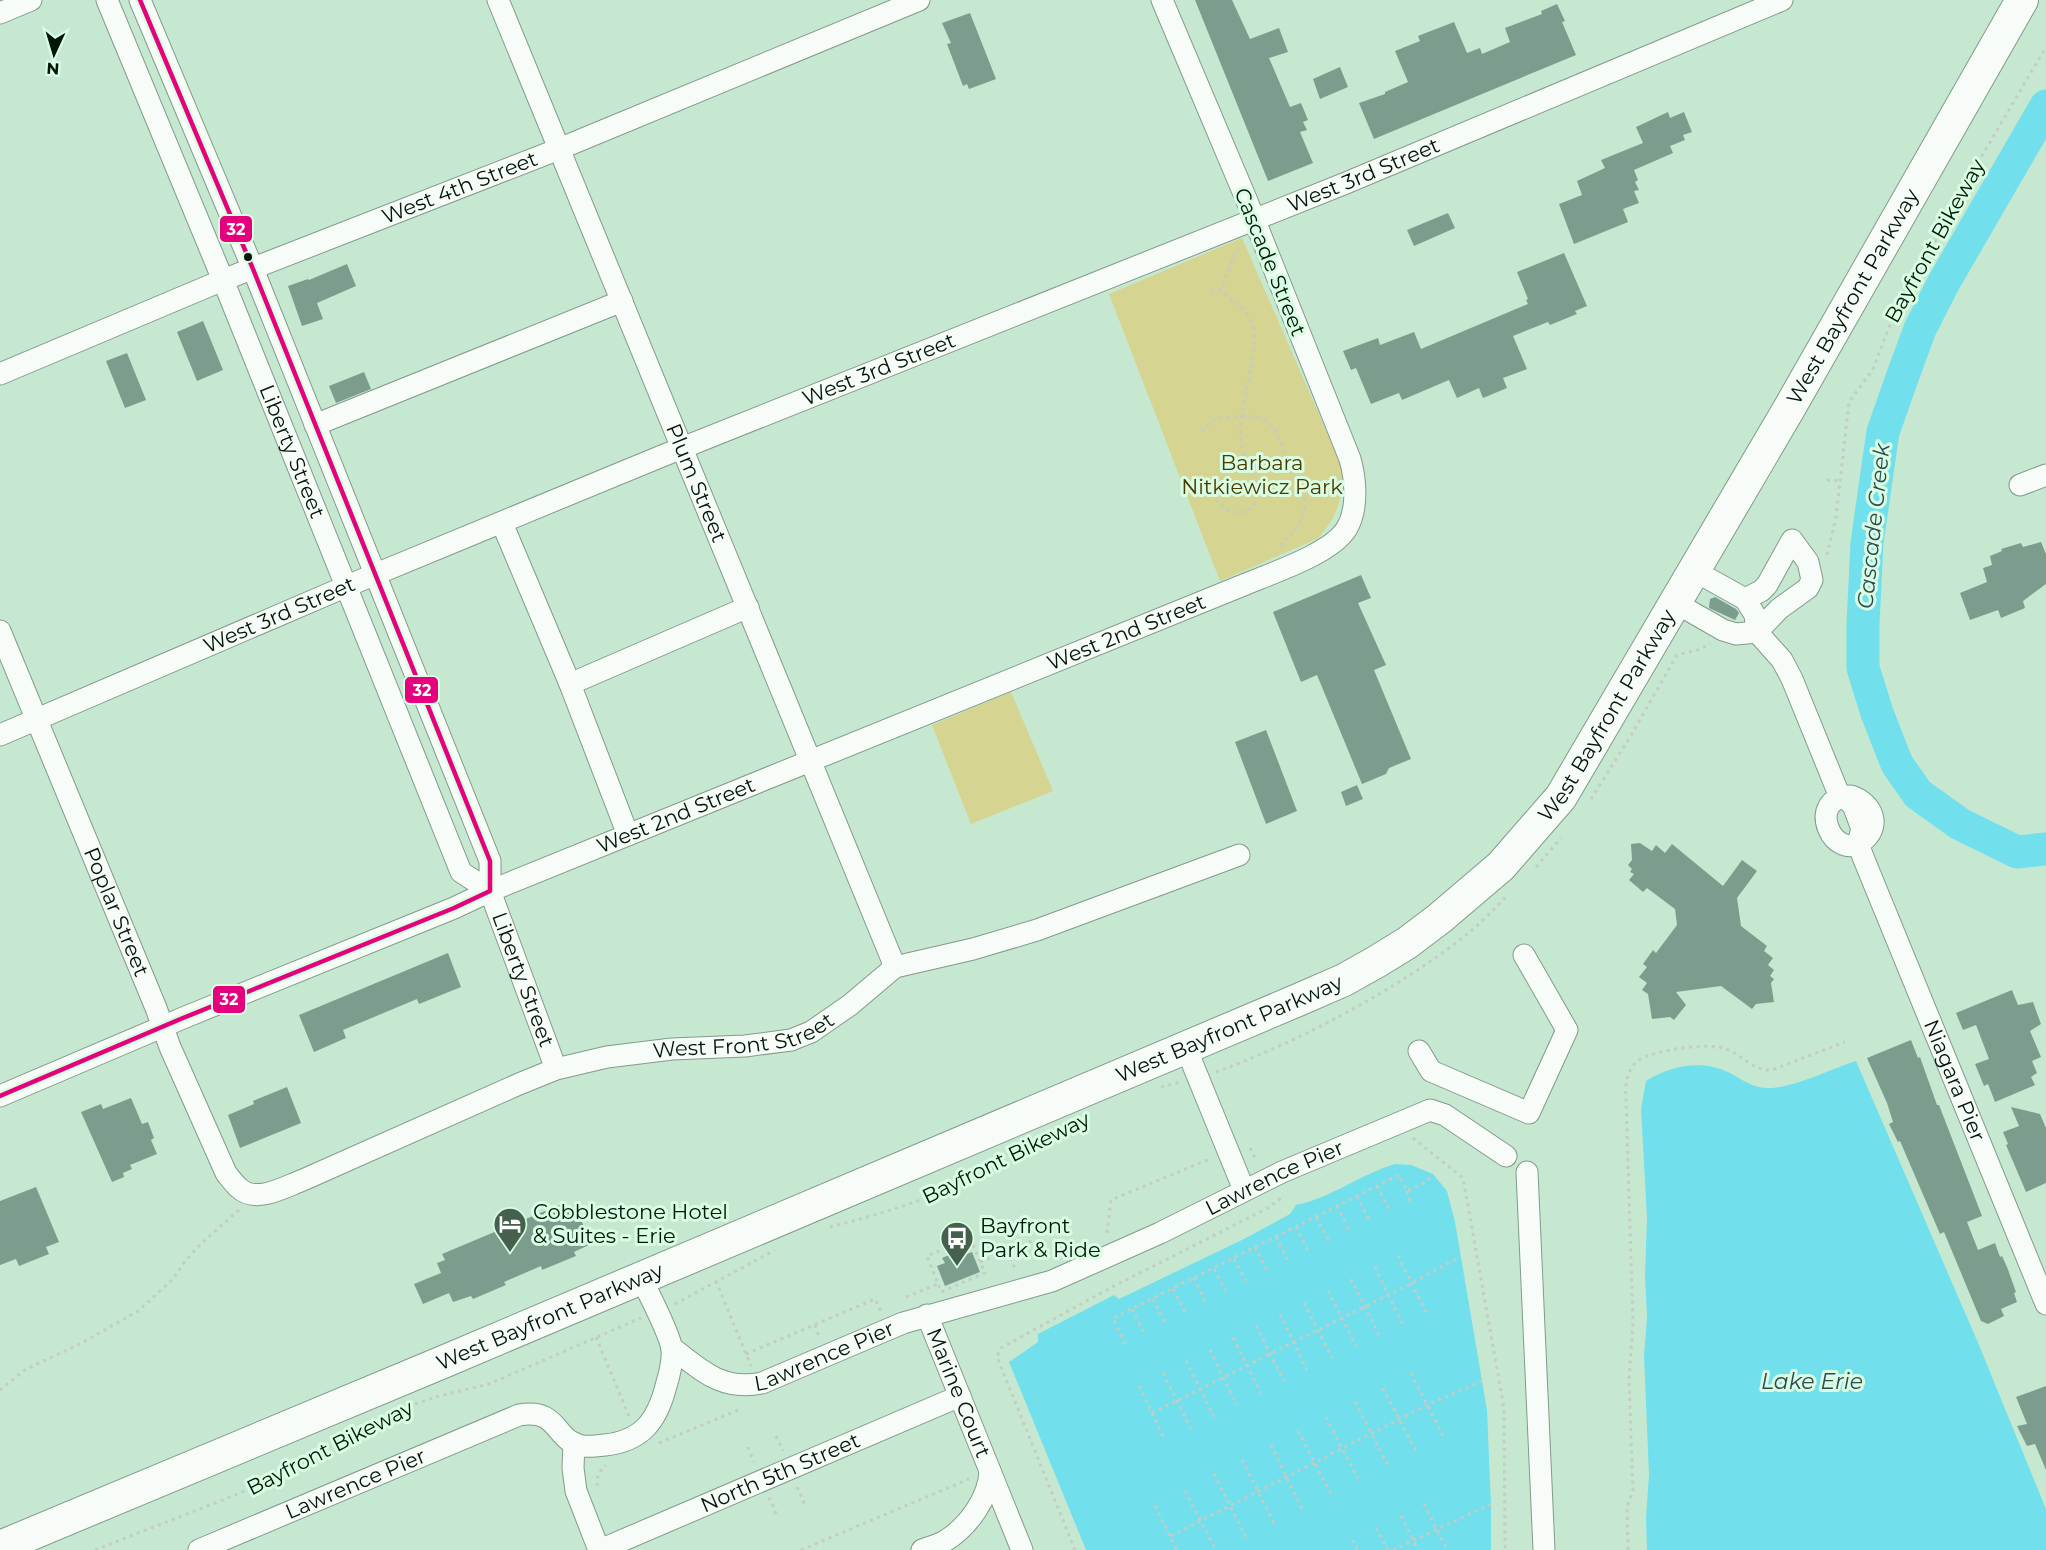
<svg xmlns="http://www.w3.org/2000/svg" width="2046" height="1550" viewBox="0 0 2046 1550" font-family="Montserrat,sans-serif">
	<style>
		.green { fill: #d5d490 }
		.water { fill: #71e0ec }
		.lines { fill: none; stroke-linecap: round; stroke-linejoin: round }
		.river { stroke: #71e0ec; stroke-width: 33 }
		.building { fill: #7c9d8e }
		.minor-casing { stroke: #819b89; stroke-width: 23 }
		.highway-casing { stroke: #819b89; stroke-width: 34 }
		.path { stroke: #c3ccc5; stroke-width: 3; stroke-dasharray: 3 4.5; stroke-linecap: butt }
		.minor { stroke: #f7fcf8; stroke-width: 21 }
		.highway { stroke: #f7fcf8; stroke-width: 32 }
		.bus-1-casing { stroke: #d9fde2; stroke-width: 9 }
		.bus-1 { stroke: #e5007d; stroke-width: 4.5 }
		.bus-dot { fill: #011708; stroke: #d9fde2; stroke-width: 2 }
		.labels { text-anchor: middle; stroke-width: 6; stroke-linejoin: round; paint-order: stroke }
		.street-label { font-size: 21px; fill: #011708; stroke: #d9fde2 }
		.park-label { font-size: 21px; fill: #4a3b00; stroke: #d9fde2 }
		.poi-label { font-size: 21px; fill: #011708; stroke: #d9fde2; text-anchor: start }
		.water-label { font-size: 22px; font-style: italic; fill: #2c4a51; stroke: #d9fde2 }
		.line-badge { stroke: #d9fde2; stroke-width: 2 }
		.badge-label { font-size: 16px; text-anchor: middle; font-weight: bold; fill: #fff }
	</style>
	<rect width="100%" height="100%" fill="#c7e8d0"/>
	<!-- green -->
	<path class="green" d="M1242,238L1342,467C1344,497 1338,517 1317,539L1220,581L1109,294Z
		M1011,692L1053,791L971,824L932,725Z"/>
	<!-- water -->
	<path class="water" d="M1856,1061L1979,1345L2046,1509V1550H1647L1646,1518L1649,1474L1644,1355L1647,1318L1645,1275L1647,1218L1641,1109L1646,1081C1671,1065 1703,1059 1730,1073C1745,1081 1753,1089 1772,1088C1801,1085 1828,1070 1856,1061Z
		M1395,1164L1411,1165L1433,1174L1447,1191L1455,1222L1487,1410L1491,1504V1550H1086L1009,1362L1038,1342V1334L1114,1295L1119,1299L1246,1238L1290,1214L1296,1205C1331,1198 1361,1174 1395,1164Z"/>
	<g class="lines">
		<!-- river -->
		<path class="river" d="M2046,106L1944,282L1920,329L1902,378L1883,432L1876,480L1867,543L1863,624V668L1877,713L1897,764L1918,794L1960,824L2017,852L2046,849"/>
	</g>
	<!-- building -->
	<path class="building" d="M1195,0H1232L1250,39L1279,28L1288,52L1269,58L1290,107L1301,103L1308,120L1303,122L1307,130L1300,132L1313,163L1268,181Z
		M1557,4L1565,21L1562,22L1576,55L1374,139L1359,103L1385,94V92L1408,82L1395,51L1420,41L1418,36L1454,22L1467,53L1480,48L1482,54L1510,42L1505,28L1542,14L1541,11Z
		M970,13L996,79L969,89L967,84L963,86L947,44L951,43L942,23Z
		M1340,67L1348,87L1320,99L1313,79Z
		M1668,112L1670,118L1684,112L1692,132L1683,135L1685,140L1670,146L1673,153L1634,170L1638,180L1635,182L1639,190L1634,191L1639,203L1623,209L1628,222L1574,244L1559,204L1582,195L1577,181L1605,168L1601,160L1643,143L1636,127Z
		M1448,213L1455,228L1414,246L1407,230Z
		M1564,253L1587,306L1575,311L1577,314L1550,325L1548,322L1513,336L1527,369L1503,378L1507,388L1483,398L1479,388L1457,398L1449,380L1402,400L1399,393L1371,404L1356,368L1351,370L1343,351L1378,338L1380,345L1414,332L1421,349L1528,304L1526,300L1528,299L1517,272Z
		M347,264L356,286L317,303L323,319L302,326L288,286L308,279L309,280Z
		M203,321L223,370L197,381L177,332Z
		M127,353L146,400L125,408L106,361Z
		M364,372L371,389L336,403L329,386Z
		M2041,542L2046,554V584L2023,601L2025,608L2001,618L1998,610L1970,620L1960,593L1987,582L1983,568L1992,565L1990,556L2002,551L2001,549L2021,543L2023,547Z
		M1361,575L1371,598L1358,603L1386,665L1374,670L1411,759L1389,768L1386,774L1362,784L1317,675L1301,682L1273,612Z
		M1715,597L1736,609L1739,613L1735,620L1709,608L1710,599Z
		M1266,730L1297,811L1266,824L1235,742Z
		M1357,785L1363,799L1346,806L1341,792Z
		M1640,843L1652,851L1656,845L1665,853L1672,844L1723,886L1742,860L1757,871L1737,898L1741,926L1767,946L1764,951L1773,958L1768,965L1774,970L1770,976L1774,979L1771,983L1774,1002L1756,1004L1752,1009L1721,986L1676,992L1686,1005L1674,1020L1670,1017L1652,1019L1648,994L1642,990L1647,983L1639,977L1647,967L1643,964L1653,950L1656,953L1677,925L1675,909L1647,888L1643,892L1629,880L1634,874L1630,872L1632,869L1628,865L1632,860L1631,844Z
		M448,953L461,987L419,1004L417,999L343,1030L346,1038L314,1052L299,1015Z
		M2012,990L2018,1005L2033,1002L2041,1024L2030,1031L2041,1057L2032,1061L2037,1073L2031,1077L2035,1085L1995,1102L1988,1084L1984,1086L1975,1064L1989,1059L1976,1025L1963,1030L1956,1013Z
		M1911,1040L1918,1058L1920,1057L1937,1105H1939L1982,1216L1967,1222L1978,1250L1995,1243L2000,1257L2002,1256L2007,1267L2016,1292L2014,1293L2017,1302L2001,1309L2004,1316L1988,1324L1981,1321L1944,1232L1940,1234L1900,1141L1898,1142L1889,1124L1893,1122L1887,1103L1867,1058Z
		M287,1087L301,1123L240,1148L228,1115L254,1104L253,1101Z
		M131,1098L142,1124L148,1122L154,1138L151,1140L157,1154L130,1165L132,1169L123,1173L124,1177L112,1182L81,1112L101,1104L103,1109Z
		M2011,1107L2040,1114L2046,1128V1183L2026,1192L2006,1145L2008,1144L2003,1132L2019,1126Z
		M36,1187L59,1242L46,1247L49,1254L19,1266L16,1259L0,1265V1201Z
		M564,1203L567,1208L575,1205L591,1244L574,1252L576,1256L542,1270L541,1266L504,1282L506,1285L473,1299L471,1296L453,1302L449,1293L423,1304L414,1284L441,1273L437,1263L445,1260L442,1254Z
		M961,1250L963,1255L972,1252L980,1272L945,1286L937,1266L945,1263L942,1258Z
		M2046,1386V1470L2035,1444L2027,1446L2017,1426L2027,1424L2016,1397Z"/>
	<g class="lines">
		<defs>
			<g id="minor">
				<path id="s1" d="M107,0L223,280L461,872L490,891"/>
				<path id="s2" d="M140,0L253,269L490,861V891L556,1069"/>
				<path id="s3" d="M498,0L895,967"/>
				<path d="M0,13L31,0"/>
				<path id="s4" d="M0,374L223,280L559,149L919,0"/>
				<path d="M315,425L622,301"/>
				<path d="M2020,485L2046,475"/>
				<path d="M502,523L570,684"/>
				<path id="s5" d="M1693,570L1745,599L1755,615L1757,632L1782,660L1792,679L1840,797L1846,799L1853,805L1862,829L1858,843L1863,857L2046,1304"/>
				<path d="M1745,599L1761,591L1767,585L1792,540L1808,562L1812,580L1808,588L1779,609L1757,632"/>
				<path d="M1674,602L1723,630L1736,634L1757,632"/>
				<path id="s6" d="M0,631L156,1008L170,1047L226,1173C230,1178 234,1184 239,1188C256,1204 284,1187 303,1180L519,1084L556,1069L607,1057L672,1049L745,1046L791,1040L811,1032L850,1005L895,967L973,949L1037,930L1239,855"/>
				<path id="s7" d="M0,735L347,586L662,456L1346,183L1782,0"/>
				<path d="M1851,796C1870,802 1882,823 1865,839C1834,867 1803,797 1851,796Z"/>
				<path d="M628,835L570,684L748,607"/>
				<path d="M1186,1048L1244,1190"/>
				<path d="M1419,1051L1431,1071L1529,1113L1567,1030L1524,955"/>
				<path id="s8" d="M0,1096L183,1018L454,908L490,891L1241,586C1269,574 1332,554 1347,528C1358,509 1356,480 1350,459L1247,201L1162,0"/>
				<path d="M1527,1172L1544,1550"/>
				<path id="s9" d="M927,1315L1022,1550"/>
				<path id="s10" d="M672,1348C703,1371 721,1391 762,1383L903,1323L1052,1281L1160,1233L1282,1172L1430,1110L1445,1115L1506,1156"/>
				<path d="M574,1443L573,1468L576,1491L599,1550"/>
				<path id="s11" d="M199,1550L519,1415C560,1408 553,1440 582,1446C589,1447 597,1446 605,1445C642,1441 657,1421 666,1386C669,1376 673,1361 672,1350C671,1336 648,1292 641,1278"/>
				<path id="s12" d="M600,1550L960,1396"/>
				<path d="M922,1550C930,1547 938,1545 945,1541C968,1527 989,1498 990,1471"/>
			</g>
			<g id="highway">
				<path id="s13" d="M0,1547L443,1362L1298,1000L1344,980L1376,962L1407,943L1440,918L1501,866L1561,797L1790,407L2022,0"/>
			</g>
		</defs>
		<!-- minor casing -->
		<use href="#minor" class="minor-casing"/>
		<!-- highway casing -->
		<use href="#highway" class="highway-casing"/>
		<!-- path -->
		<path class="path" d="M1211,291L1220,292
			M1202,431L1211,421C1229,416 1261,411 1274,427L1305,500C1304,523 1296,529 1281,544V549
			M1827,480L1840,481
			M1216,499C1225,517 1253,518 1257,496C1260,482 1243,458 1241,443C1236,408 1262,351 1252,324C1247,309 1233,300 1220,292L1237,250L1239,249
			M1827,555L1836,517L1849,402L1873,369L1902,294L1927,257L1963,188L2046,47
			M1591,799L1630,737L1677,655L1701,649L1710,643
			M1536,867L1561,838
			M1216,1072C1298,1042 1397,990 1466,935C1480,924 1493,910 1506,897
			M1161,1087L1180,1082
			M1413,1138L1463,1178L1504,1408L1505,1550
			M1250,1148L1256,1160
			M1377,1186L1390,1211
			M1407,1191L1410,1201
			M1357,1196L1370,1221
			M1337,1206L1349,1231
			M1316,1217L1329,1241
			M830,1227C861,1219 893,1210 923,1199C981,1178 1037,1147 1091,1117
			M1296,1227L1308,1251
			M1107,1233L1111,1200L1212,1158
			M1276,1237L1288,1261
			M970,1238L985,1273L941,1292L927,1256Z
			M1255,1247L1267,1271
			M1007,1251L1016,1271
			M1398,1256L1426,1312
			M1234,1259L1246,1281
			M980,1262L1032,1241
			M1375,1267L1402,1323
			M1214,1269L1226,1291
			M1194,1278L1205,1302
			M1351,1279L1379,1335
			M716,1281L751,1366
			M1173,1289L1185,1312
			M1328,1291L1356,1346
			M906,1297L938,1284
			M1153,1299L1165,1323
			M1304,1303L1332,1358
			M675,1304L775,1250
			M1132,1309L1144,1333
			M1280,1314L1307,1370
			M815,1325L819,1337
			M1256,1326L1284,1381
			M596,1337L629,1416
			M1233,1338L1261,1393
			M1125,1344L1113,1318L1399,1175L1407,1191L1426,1182L1433,1174
			M1210,1350L1237,1405
			M746,1354L875,1299L881,1312
			M1186,1361L1214,1417
			M1163,1373L1191,1429
			M1411,1373L1443,1436
			M1139,1386L1165,1440
			M1383,1388L1416,1451
			M0,1390L26,1369L78,1345L138,1311L172,1280L186,1260L202,1243L239,1210
			M1355,1402L1388,1465
			M1152,1413L1412,1283L1460,1257
			M1326,1417L1358,1479
			M1298,1431L1331,1494
			M776,1436L783,1451
			M659,1443L741,1409
			M1271,1445L1302,1509
			M748,1447L754,1462
			M1242,1460L1274,1523
			M1214,1474L1246,1537
			M597,1486L598,1474L606,1465
			M797,1487L805,1505
			M1185,1491L1216,1550
			M768,1499H770L777,1516
			M1424,1504L1447,1550
			M1155,1506L1177,1550
			M1401,1516L1418,1550
			M1376,1528L1388,1550
			M1171,1536L1427,1405L1482,1381
			M1352,1540L1358,1550
			M95,1550L258,1486L391,1413L435,1397L489,1384L641,1318
			M801,1550L969,1479
			M1075,1550L997,1357L1001,1348L1112,1287L1270,1207L1284,1195
			M1393,1550L1491,1504
			M1628,1550L1627,1507L1633,1491L1629,1380L1633,1323L1626,1099C1625,1085 1626,1070 1639,1060C1653,1050 1709,1042 1726,1049C1743,1055 1752,1071 1772,1070L1845,1042"/>
		<!-- minor -->
		<use href="#minor" class="minor"/>
		<!-- highway -->
		<use href="#highway" class="highway"/>
		<defs>
			<path id="bus-1" d="M0,1096L183,1018L454,908L490,891V861L253,269L140,0"/>
		</defs>
		<!-- bus-1 casing -->
		<use href="#bus-1" class="bus-1-casing"/>
		<!-- bus-1 -->
		<use href="#bus-1" class="bus-1"/>
	</g>
	<!-- icons -->
	<defs>
		<symbol id="hotel-pin" viewBox="-11 -11 22 30"><path d="M0 17L-7.5 6A9.5 9.5 0 1 1 7.5 6Z" fill="#46604e" stroke="#d9fde2"/><path d="M-6-4.5h1.5V1H6V5H4.5V3h-9V5H-6ZM-4 0a1.8 1.8 0 1 1 3.6 0ZM.5 0V-2.5h3Q6-2.5 6 0Z" fill="#fff"/></symbol>
		<symbol id="bus-pin" viewBox="-11 -11 22 30"><path d="M0 17L-7.5 6A9.5 9.5 0 1 1 7.5 6Z" fill="#46604e" stroke="#d9fde2"/><path d="M-5-6H5V4H4V6H2V4H-2V6H-4V4H-5ZM-3.5-4V0h7V-4ZM-3.5 1.2v1.5H-2V1.2ZM2 1.2v1.5H3.5V1.2Z" fill="#fff"/></symbol>
	</defs>
	<g fill-rule="evenodd">
		<use href="#hotel-pin" x="491" y="1205" width="38" height="52"/>
		<use href="#bus-pin" x="938" y="1219" width="38" height="52"/>
	</g>
	<!-- markers -->
	<circle class="bus-dot" cx="248" cy="257" r="5"/>
	<g class="labels">
		<!-- street labels -->
		<g class="street-label">
			<text dy="7" stroke="none"><textPath href="#s7" startOffset="1474">West 3rd Street</textPath></text>
			<text dy="7" stroke="none"><textPath href="#s4" startOffset="496">West 4th Street</textPath></text>
			<text transform="translate(1935 241) rotate(-61)" y="7">Bayfront Bikeway</text>
			<text transform="translate(1270 262) rotate(68)" y="7">Cascade Street</text>
			<text dy="7" stroke="none"><textPath href="#s13" startOffset="2324">West Bayfront Parkway</textPath></text>
			<text dy="7" stroke="none"><textPath href="#s7" startOffset="952">West 3rd Street</textPath></text>
			<text dy="7" stroke="none"><textPath href="#s1" startOffset="488">Liberty Street</textPath></text>
			<text dy="7" stroke="none"><textPath href="#s3" startOffset="522">Plum Street</textPath></text>
			<text dy="7" stroke="none"><textPath href="#s7" startOffset="304">West 3rd Street</textPath></text>
			<text dy="7" stroke="none"><textPath href="#s8" startOffset="1218">West 2nd Street</textPath></text>
			<text dy="7" stroke="none"><textPath href="#s13" startOffset="1838">West Bayfront Parkway</textPath></text>
			<text dy="7" stroke="none"><textPath href="#s8" startOffset="732">West 2nd Street</textPath></text>
			<text dy="7" stroke="none"><textPath href="#s6" startOffset="304">Poplar Street</textPath></text>
			<text dy="7" stroke="none"><textPath href="#s2" startOffset="1054">Liberty Street</textPath></text>
			<text dy="7" stroke="none"><textPath href="#s13" startOffset="1334">West Bayfront Parkway</textPath></text>
			<text dy="7" stroke="none"><textPath href="#s6" startOffset="1143">West Front Street</textPath></text>
			<text dy="7" stroke="none"><textPath href="#s5" startOffset="594">Niagara Pier</textPath></text>
			<text transform="translate(1006 1158) rotate(-26)" y="7">Bayfront Bikeway</text>
			<text dy="7" stroke="none"><textPath href="#s10" startOffset="654">Lawrence Pier</textPath></text>
			<text dy="7" stroke="none"><textPath href="#s13" startOffset="596">West Bayfront Parkway</textPath></text>
			<text dy="7" stroke="none"><textPath href="#s10" startOffset="168">Lawrence Pier</textPath></text>
			<text dy="7" stroke="none"><textPath href="#s9" startOffset="84">Marine Court</textPath></text>
			<text transform="translate(330 1448) rotate(-27)" y="7">Bayfront Bikeway</text>
			<text dy="7" stroke="none"><textPath href="#s12" startOffset="196">North 5th Street</textPath></text>
			<text dy="7" stroke="none"><textPath href="#s11" startOffset="170">Lawrence Pier</textPath></text>
		</g>
		<!-- park labels -->
		<g class="park-label">
			<text x="1262" y="470">Barbara<tspan x="1262" dy="24">Nitkiewicz Park</tspan></text>
		</g>
		<!-- poi labels -->
		<g class="poi-label">
			<text x="533" y="1219">Cobblestone Hotel<tspan x="533" dy="24">&amp; Suites - Erie</tspan></text>
			<text x="980" y="1233">Bayfront<tspan x="980" dy="24">Park &amp; Ride</tspan></text>
		</g>
		<!-- water labels -->
		<g class="water-label">
			<text transform="translate(1873 526) rotate(-84)" y="8">Cascade Creek</text>
			<text x="1812" y="1389">Lake Erie</text>
		</g>
	</g>
	<g class="line-badge">
		<rect x="219" y="215" width="34" height="28" rx="6" fill="#e5007d"/>
		<rect x="404" y="676" width="35" height="28" rx="6" fill="#e5007d"/>
		<rect x="212" y="985" width="34" height="29" rx="6" fill="#e5007d"/>
	</g>
	<g class="badge-label">
		<text x="236" y="235">32</text>
		<text x="422" y="696">32</text>
		<text x="229" y="1005">32</text>
	</g>
	<!-- north arrow -->
	<g transform="translate(54 54) rotate(184)" stroke="#d9fde2" stroke-width="4.5" paint-order="stroke">
	<path d="M0-4.5L10 22L0 15L-10 22Z" fill="#011708"/>
	<text y="-9" font-size="16" font-weight="bold" text-anchor="middle" fill="#011708">N</text>
	</g>
</svg>
